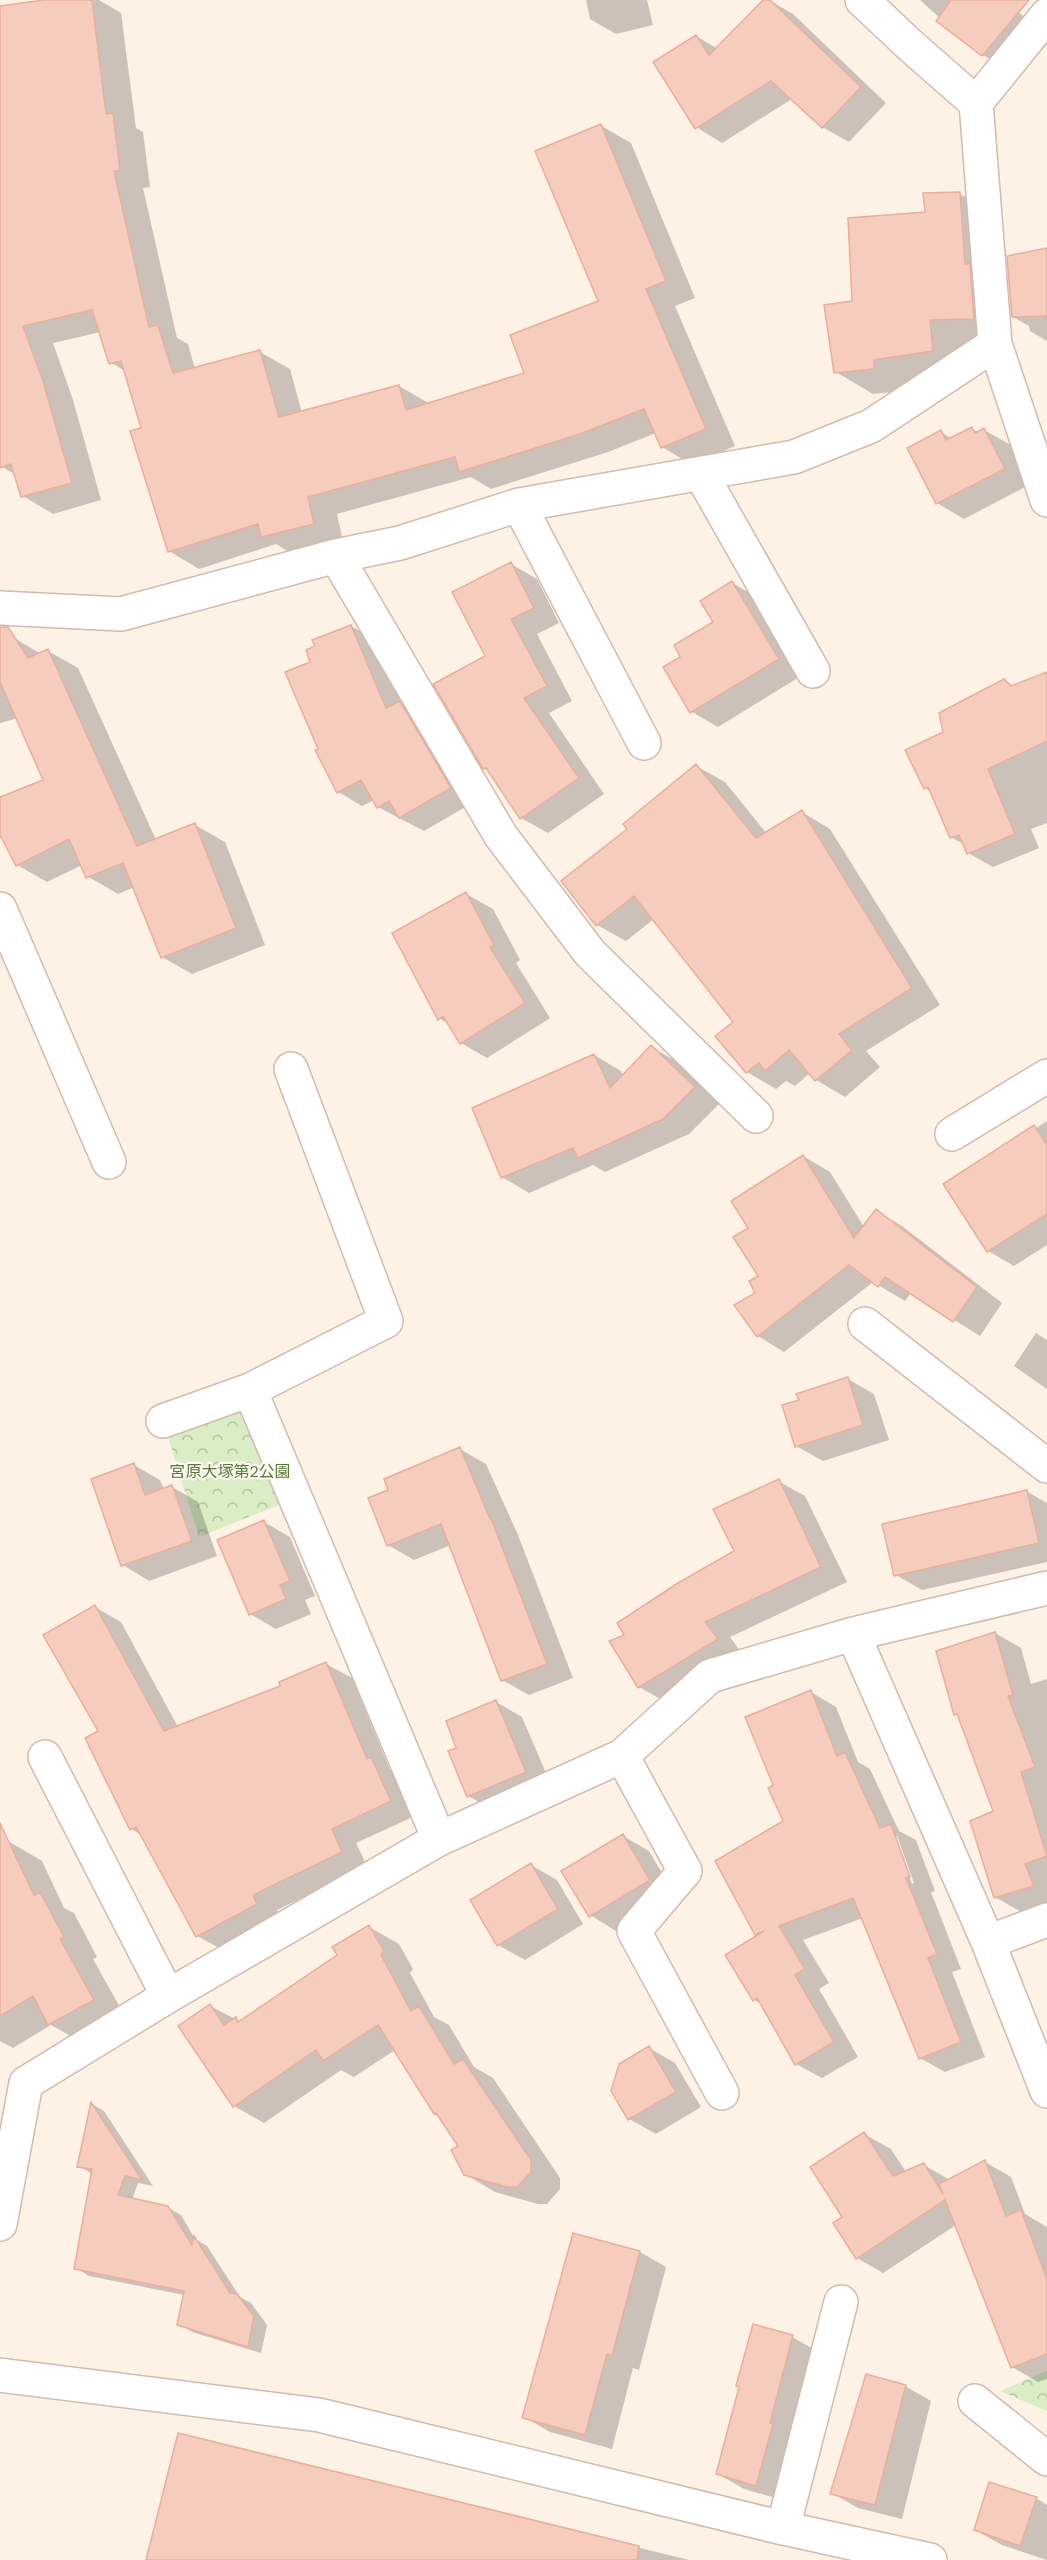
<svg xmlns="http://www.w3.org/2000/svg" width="1047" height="2560" viewBox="0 0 1047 2560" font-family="'DM Sans','Noto Sans JP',sans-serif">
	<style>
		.park { fill: url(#park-crowns) }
		.shadow { fill: #0003; fill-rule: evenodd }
		.building { fill: #f5ccbd; stroke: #e8af9d; stroke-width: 1.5 }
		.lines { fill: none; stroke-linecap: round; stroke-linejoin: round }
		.minor-casing { stroke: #d3baaf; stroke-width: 36 }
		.minor { stroke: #fff; stroke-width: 33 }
		.labels { text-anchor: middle; stroke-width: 4.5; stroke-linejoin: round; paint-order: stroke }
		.park-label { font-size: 16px; fill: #587a3e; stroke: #fff6ef }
	</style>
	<defs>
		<pattern id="park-crowns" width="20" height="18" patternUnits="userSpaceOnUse" patternTransform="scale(1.5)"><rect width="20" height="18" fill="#daedc4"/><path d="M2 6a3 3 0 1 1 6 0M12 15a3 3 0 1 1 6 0" fill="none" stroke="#b6c3a1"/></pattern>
	</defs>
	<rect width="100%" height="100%" fill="#fef2e7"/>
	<!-- park -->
	<path class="park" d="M250,1390L296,1498L199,1537L163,1421Z
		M1047,2371V2411L1000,2391Z"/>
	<!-- shadow -->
	<path class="shadow" d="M55,0H99L121,13L136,128L143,132L150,187L143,188L177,338L188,344L195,369L260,352L290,369L302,413L399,386L430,404L526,374L600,302V125L631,143L695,298L675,306L735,446L692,465L662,447L656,433L608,452L491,489L471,477L337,514L343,541L292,554L276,544L199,569L169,551L143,429L125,371L110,362L101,332L53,343L73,400L101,500L53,514L23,496L16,475L2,467L0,460V17Z
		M586,0H647L653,25L616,34L590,19Z
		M765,0H769L793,14L886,103L849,142L822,127L792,99L722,143L696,127V36L718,49Z
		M920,0H1002L1042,30L1008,70L983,55L938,21L940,18Z
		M960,194L997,215L1011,340L967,341L969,372L911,390L873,394L836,372L853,303L927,213Z
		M1047,250V341L1030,331L1029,326L1013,317Z
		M972,429L979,433L984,430L1011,445L1031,484L964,519L937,503L941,432L952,439Z
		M511,564L537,579L559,623L537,634L572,701L549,713L604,794L548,833L521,818L490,771L484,768L487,657Z
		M732,583L759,598L804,674L718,727L692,712L665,668L682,657L715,622Z
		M351,626L375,640L402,704L424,717L474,802L424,831L378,807L374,800L362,806L338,792L320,749L312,663Z
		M14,638L41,654L48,651L78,668L156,840L195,825L225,842L265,945L192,974L162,957L135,887L118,894L87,876L82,865L47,882L17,865L0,831V799L45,781L18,718L0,723V645Z
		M1047,674V823L1031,829L1039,848L993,867L968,853L965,845L951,837L932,792L925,788L945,733L1004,681L1014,686Z
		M696,766L725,782L767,834L802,812L830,829L940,1005L866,1051L880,1067L845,1097L816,1080L810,1073L795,1086L786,1081L776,1089L747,1072L718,1037L735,1022L654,919L626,941L597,925L629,829Z
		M466,894L493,909L520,960L516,963L550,1018L487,1058L461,1043L450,1025L439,1018Z
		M651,1047L678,1062L720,1103L689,1134L605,1172L593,1165L529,1193L502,1177L594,1055L621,1071L623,1076Z
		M1047,1121V1245L1014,1266L988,1251L1034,1127L1036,1128Z
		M803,1156L830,1172L864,1227L876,1211L902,1226L1002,1303L980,1336L911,1293L905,1301L873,1282L784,1352L758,1336L757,1293L760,1276L750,1228Z
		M1036,1333L1047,1340V1389L1014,1366Z
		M848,1379L874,1394L889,1440L823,1461L796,1446Z
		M460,1449L486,1464L518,1535L573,1678L529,1695L502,1680L451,1545L414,1560L388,1545L390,1490Z
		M134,1465L160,1480L164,1490L172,1487L198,1502L217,1556L149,1581L123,1565Z
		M778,1481L805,1496L847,1582L730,1637L743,1655L666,1702L639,1687L626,1636L736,1552Z
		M1026,1491L1047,1503V1562L922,1590L896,1575Z
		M264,1522L290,1537L315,1596L305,1600L311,1614L276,1629L250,1614Z
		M95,1607L121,1622L178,1727L282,1687L326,1664L352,1678L390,1770L396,1773L415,1816L356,1843L367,1866L277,1910L282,1919L223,1950L197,1936L143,1836L131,1829L100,1732Z
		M995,1633L1021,1648L1031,1684L1047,1679V1904L1021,1912L995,1897V1812L959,1716L956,1714Z
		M811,1692L836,1707L858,1762L870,1769L899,1831L916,1840L935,1891L931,1892L961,1969L952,1972L985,2057L945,2072L920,2058L863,1918L803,1940L829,1983L819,1989L858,2057L822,2078L796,2064L763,2005L754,2000L760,1936L756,1934L785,1822L775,1786ZM894,1836H897L914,1883L912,1884Z
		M496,1702L522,1717L552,1787L495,1811L468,1796L458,1748Z
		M623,1836L649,1851L675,1895L616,1931L590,1915Z
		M8,1841L42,1861L64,1908L74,1913L97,1957L93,1959L127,2020L83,2043L51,2025L13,2048L0,2041V1845Z
		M531,1865L557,1880L583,1924L525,1960L498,1945Z
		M369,1927L399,1944L413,1969L410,1973L434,2017L449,2025L474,2067L493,2078L560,2178V2189L547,2204H538L495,2192L465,2174L460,2147L395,2050L354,2077L341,2070L264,2123L234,2106L210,2006L241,2022L339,1955Z
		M649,2048L675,2063L701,2107L656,2134L629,2119Z
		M92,2104L104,2111L153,2186L138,2183L132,2200L167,2207L181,2215L195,2239L207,2246L240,2297L251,2303L267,2325L261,2353L192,2332L179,2324L184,2295L89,2276L76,2268L92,2174L79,2166Z
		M864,2134L891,2149L906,2172L924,2165L950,2180L985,2162L1011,2177L1025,2214L1047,2227V2379L1038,2382L1012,2367L956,2225L883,2273L857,2258L844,2218Z
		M574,2235L640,2252L666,2267L639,2370L633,2368L612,2449L550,2432L524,2417Z
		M792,2337L819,2352L782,2500L744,2489L718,2474Z
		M905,2386L931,2401L902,2519L858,2508L832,2493Z
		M179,2435L689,2560H148Z
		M1036,2498L1047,2505V2560L1002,2545L975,2530Z"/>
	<!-- building -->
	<path class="building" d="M44,0H92L106,114L113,113L120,171H114L149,327L158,325L173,373L260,350L279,417L399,385L406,410L524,373L510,335L598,301L535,151L601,124L666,281L646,289L706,429L661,448L644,409L577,435L459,472L455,457L308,497L314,524L261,537L258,524L168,552L130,431L141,428L121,361L109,364L92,310L23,326L43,381L72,483L21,497L11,464L0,468V6Z
		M763,0H770L861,87L822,128L771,81L695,129L653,62L696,35L709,55Z
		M951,0H1029L982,56L936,21Z
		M960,192L965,264L970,263L974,319L930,320L933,351L874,360V369L834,373L824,305L852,301L848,218L925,212L923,193Z
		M1047,248V316L1012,317L1007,256Z
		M972,427L975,433L984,428L1005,469L936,504L907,448L941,430L946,440Z
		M511,562L534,608L511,619L547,686L524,698L579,778L520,819L486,768L483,769L433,684L485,656L452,592Z
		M732,581L779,659L690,713L663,667L680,657L674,645L713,622L700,601Z
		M351,625L386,708L400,701L451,788L399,818L389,801L377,808L361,780L337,793L315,750L318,749L285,672L310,662L306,650L315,646L312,640Z
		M0,627H8L28,658L48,649L137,846L195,823L236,928L161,958L123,863L86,878L69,839L16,866L0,835V797L43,780L0,682Z
		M1047,672V741L988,769L1015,834L967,854L959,835L950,838L928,787L924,789L905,750L943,732L939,713L1004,679L1011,686Z
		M696,764L756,838L802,810L912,988L839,1034L852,1050L815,1081L789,1050L765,1071L759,1063L746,1073L715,1036L733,1022L634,896L596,926L561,881L627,829L623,824Z
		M466,892L494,945L490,947L525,1003L460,1044L443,1016L438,1020L392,933Z
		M651,1045L695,1087L663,1119L578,1158L573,1148L501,1178L472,1108L594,1054L610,1088Z
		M1034,1125L1047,1145V1214L987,1252L943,1184Z
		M803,1155L854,1238L876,1209L977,1287L953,1322L885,1277L878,1287L849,1265L757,1337L734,1305L755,1293L749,1281L758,1276L733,1237L748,1228L731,1201Z
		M848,1377L863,1425L795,1447L782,1405L799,1400L796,1394Z
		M460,1447L490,1519L491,1518L547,1664L501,1681L441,1524L387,1546L368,1498L388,1490L384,1479Z
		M134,1463L145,1495L172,1485L192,1541L121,1566L91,1479Z
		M779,1479L821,1567L705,1622L718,1639L638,1688L609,1641L624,1635L617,1623L678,1583L734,1551L713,1509Z
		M1027,1490L1039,1543L894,1576L882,1524Z
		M264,1520L290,1581L280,1585L286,1599L249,1615L217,1540Z
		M95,1605L164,1731L280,1686L279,1682L326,1662L367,1759L371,1757L391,1801L332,1829L342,1852L253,1895L257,1904L196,1937L136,1827L130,1830L85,1738L98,1731L43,1635Z
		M995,1632L1013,1695L1008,1696L1035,1767L1021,1772L1047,1856L1025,1864L1034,1886L994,1898L970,1821L993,1811L957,1714L954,1715L936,1651Z
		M811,1690L837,1756L845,1752L880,1828L891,1824L910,1877L906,1878L937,1954L928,1958L961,2042L919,2059L853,1898L779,1926L805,1969L795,1975L834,2042L795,2065L757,1998L753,2001L725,1955L764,1931L755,1935L715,1861L783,1821L768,1788L773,1785L745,1717Z
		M496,1700L526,1772L467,1797L448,1751L456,1748L446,1721Z
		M0,1823L34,1895L40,1892L64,1937L60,1939L94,2000L48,2025L33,1996L0,2016Z
		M623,1834L650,1880L589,1917L561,1871Z
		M531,1863L558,1909L497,1946L470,1900Z
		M369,1925L384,1951L381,1955L411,2011L419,2006L454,2064L463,2059L531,2160V2172L517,2187H507L464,2175L451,2150L458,2146L436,2113L434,2114L378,2025L323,2061L316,2050L233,2107L178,2026L210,2004L224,2025L236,2017L238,2022L337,1955L332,1947Z
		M649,2046L676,2092L628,2120L611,2091L619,2064Z
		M91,2102L142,2180L125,2176L118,2195L168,2206L192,2245L194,2236L230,2293L237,2294L254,2316L248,2347L177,2325L184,2291L74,2269L92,2169L77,2167Z
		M864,2132L893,2176L924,2163L943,2194L939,2184L985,2160L1006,2216L1021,2210L1047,2279V2354L1011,2368L945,2200L856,2259L833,2223L842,2217L810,2167Z
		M573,2233L640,2251L612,2356L607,2354L585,2435L522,2418Z
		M753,2324L793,2335L770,2423L773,2424L756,2486L716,2474L739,2387L736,2386Z
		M866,2374L906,2385L875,2505L830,2494Z
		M178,2433L639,2546L637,2560H146Z
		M989,2482L1037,2497L1020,2546L974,2530Z"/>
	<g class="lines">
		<defs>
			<path id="minor" d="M862,0L911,46L976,103L995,344L1047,500
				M976,103L1047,15
				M701,474L813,671
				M519,505L644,743
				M336,556L501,836L590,953L756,1116
				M0,608L121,614L336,556L400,543L519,505L794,457L871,426L995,344
				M0,909L109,1162
				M952,1134L1047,1076
				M865,1324L1047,1466
				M250,1390L439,1839
				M163,1421L250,1390L386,1321L291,1069
				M853,1634L988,1942L1047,2091
				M622,1756L685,1871L634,1931L722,2093
				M45,1757L168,1996
				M988,1942L1047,1920
				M0,2224L26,2083L168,1996L439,1839L622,1756L710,1676L853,1634L1047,1588
				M0,2375L319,2415L783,2528L930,2560
				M975,2401L1047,2459
				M783,2528L841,2302"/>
		</defs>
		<!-- minor casing -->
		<use href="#minor" class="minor-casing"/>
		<!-- minor -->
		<use href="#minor" class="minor"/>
	</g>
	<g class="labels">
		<!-- park labels -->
		<g class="park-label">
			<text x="230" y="1477">宮原大塚第2公園</text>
		</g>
	</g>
</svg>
